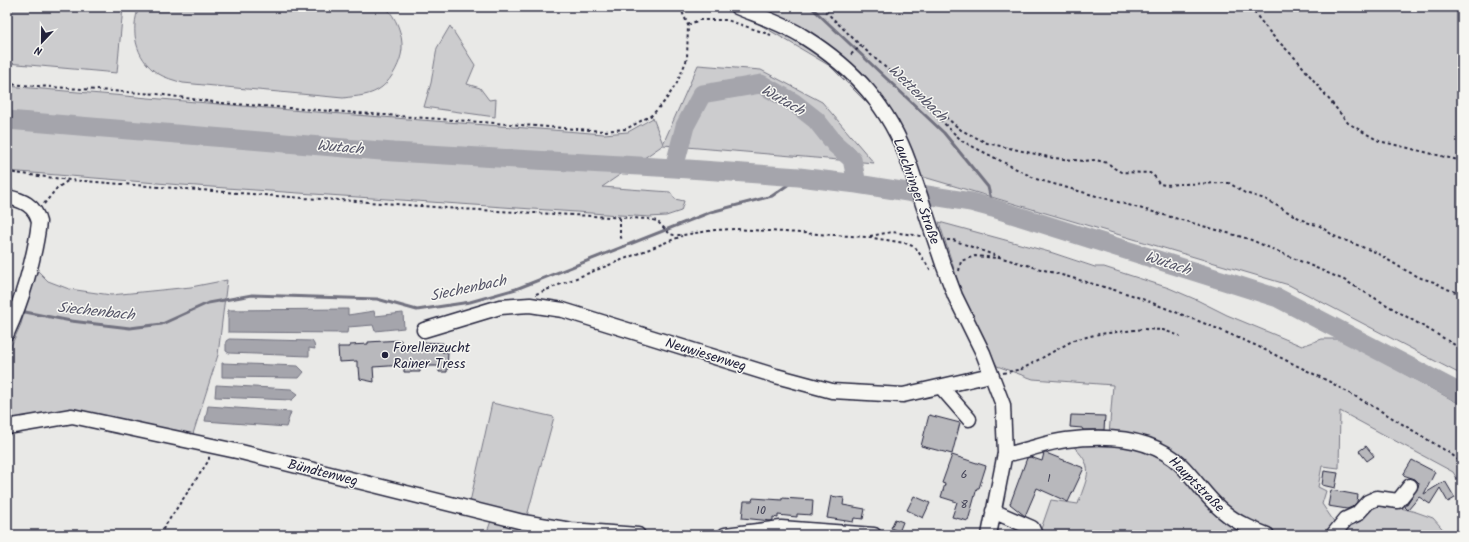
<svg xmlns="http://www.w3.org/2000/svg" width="1469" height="542" viewBox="0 0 1469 542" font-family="Kalam,sans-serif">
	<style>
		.green { fill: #ccccce; stroke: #777784 }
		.water { fill: #a5a5ac; stroke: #71717f }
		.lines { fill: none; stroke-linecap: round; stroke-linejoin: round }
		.stream { stroke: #71717f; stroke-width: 3 }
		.river { stroke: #a5a5ac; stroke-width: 19 }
		.building { fill: #b8b8bc; stroke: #22223b }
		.minor-casing { stroke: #22223b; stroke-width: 17 }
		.path { stroke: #22223b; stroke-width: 2; stroke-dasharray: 3 3; stroke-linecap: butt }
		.minor { stroke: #f6f6f2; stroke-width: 14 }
		.minor-bridge-casing { stroke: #22223b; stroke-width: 17; stroke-linecap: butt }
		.minor-bridge { stroke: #f6f6f2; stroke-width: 14 }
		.poi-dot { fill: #22223b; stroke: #f6f6f2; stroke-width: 1.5 }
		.labels { text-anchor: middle; stroke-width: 3; stroke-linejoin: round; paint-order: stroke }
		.number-label { font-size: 12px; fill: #48485b }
		.street-label { font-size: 14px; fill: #22223b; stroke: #f6f6f2 }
		.poi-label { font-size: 14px; fill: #22223b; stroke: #f6f6f2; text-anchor: start }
		.water-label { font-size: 15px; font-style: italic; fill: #565668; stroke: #f6f6f2 }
	</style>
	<rect width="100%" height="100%" fill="#e9e9e7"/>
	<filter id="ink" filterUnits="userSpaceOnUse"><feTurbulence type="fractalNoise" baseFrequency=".025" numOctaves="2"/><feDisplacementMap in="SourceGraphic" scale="8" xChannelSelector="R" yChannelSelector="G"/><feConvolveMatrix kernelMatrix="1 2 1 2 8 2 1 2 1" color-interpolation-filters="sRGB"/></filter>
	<g filter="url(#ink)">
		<!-- green -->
		<path class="green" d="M7,7H123L117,73L7,63Z
			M139,7H385C396,16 403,35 402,49C401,62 392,79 382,87C371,96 357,96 343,98L183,83C174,80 165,78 157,73C135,58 130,30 139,7Z
			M730,7H1462V375L1289,285L917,175L882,118L830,66Z
			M450,26L475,65L467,84L480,88L489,100L496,99L495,117L424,107L431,83L437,48Z
			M698,65L761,70L822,102L874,163L663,145L602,187L670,192L675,199L684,201L681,211L666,216L649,217L182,185L7,171V86L290,110L604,134L628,132L653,118L663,144Z
			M939,222L1053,253L1095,267H1104L1169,288L1197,300L1227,315L1302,346L1322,339H1340L1462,405V487L1453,472L1340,411L1339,468L1322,466L1318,487L1326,491L1322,504L1335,523L1345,530L1378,502L1416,512L1433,518L1448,535H1052L1041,529L1051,500L1078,504C1088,473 1096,468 1070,443L1109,435L1113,385L1033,379L997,366L965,303Z
			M36,269L48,281L69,289L111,295L191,287L227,280L218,355L192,437L70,412L7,421V355L21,324Z
			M492,403L554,417L527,516L470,502Z
			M492,518L586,535H486Z"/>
		<!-- water -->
		<path class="water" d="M348,309V315L374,311L375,316L403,313L404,328L375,331L373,325L348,327L347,333L228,332V310Z
			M229,339L312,341L314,344L315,349L309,348V356L229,353L226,351V341Z
			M222,363L298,366L304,372L299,378L222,377Z
			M216,385L291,389L298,394L292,400L215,397Z
			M208,406L291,412L286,427L205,421Z"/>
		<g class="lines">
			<!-- stream -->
			<path class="stream" d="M811,7L944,133L988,187L993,208
				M20,311L71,321L130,328L162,324L208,303L252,295L377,299L417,310L470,302L516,289L711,212L772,196L799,177"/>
			<!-- river -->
			<path class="river" d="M7,120L393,152L674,168L799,177L857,184L971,202L993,208L1278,298L1462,394
				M674,168L685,126L702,94L761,84L793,102L816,120L836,145L852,159L857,184"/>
		</g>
		<!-- building -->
		<path class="building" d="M401,340V350H419V342L443,343L442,352H448L447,372H439V366H420V372H404V365L373,367L374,382L360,379L359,367H357V361L339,362L338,347H350V345L368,344V342Z
			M929,415L960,423L952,454L921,446Z
			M1071,415L1105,416L1104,430H1083L1082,428L1070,427Z
			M1366,446L1374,456L1367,461L1359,451Z
			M1044,453H1046L1084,468L1068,502L1037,488L1025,516L1010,504L1027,458L1030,457L1042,461Z
			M952,455L986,466L979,488H977L968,521L952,517L957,502L941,497L945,484L942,483Z
			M1412,460L1435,472L1424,494L1445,481L1455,498L1448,502L1440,488L1430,504L1419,497L1408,510L1405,507L1418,487L1419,483L1415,479L1403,475Z
			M1324,471L1338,473L1335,488L1322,485Z
			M1331,490L1358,495L1357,502L1352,507L1347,509L1328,506Z
			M831,496L844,498L843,505L865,509L863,519L854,518L853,522L827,518Z
			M914,496L930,503L923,518L907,510Z
			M753,498L782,500V498L813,500L812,515L797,514V517L778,515V518L773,517V520L771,521L742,518L744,501H752Z
			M895,519L903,522L899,532L891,528Z"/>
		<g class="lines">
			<defs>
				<path id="minor" d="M737,7C759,16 784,24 804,37C855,69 889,107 909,163
					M7,197C22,200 35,205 39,222C35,257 22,301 7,333
					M943,264L955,296L983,353L1003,405L1005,453L989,535
					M424,330L500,307L530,305L563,310L776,376L832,391L903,395L991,375
					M941,387L969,419
					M7,427L72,416L241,452L523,522L571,530L638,535
					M1005,453H1013C1031,449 1049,442 1066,440C1105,435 1152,437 1181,465C1196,480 1208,500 1224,512C1237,523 1252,529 1267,535
					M993,511L1032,528L1035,535
					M725,535L781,528L874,535
					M1333,535L1346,519L1357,514L1368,502L1377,498L1398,501L1410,486"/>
			</defs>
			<!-- minor casing -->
			<use href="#minor" class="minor-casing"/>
			<!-- path -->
			<path class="path" d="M821,7L861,46L849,56
				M1250,7L1272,35L1298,61L1348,123L1379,141L1462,161
				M688,25L699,20H727L771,35
				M861,46L903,83L962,141L1036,179L1249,239L1344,280L1462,349
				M904,83L912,87L929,103L961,130L987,143L1053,158L1084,161L1096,160L1108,163L1114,168L1121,172L1150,173L1155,177L1159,184L1165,185L1179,184L1229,183L1245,193L1265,199L1306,222L1320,226L1334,236L1375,252L1403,269L1421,278L1434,282L1447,289L1462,294
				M7,84L157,94L221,103L604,131L626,129L652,115L665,101L677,83L687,59L688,25L680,7
				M7,172L70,180L303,198L356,201L460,209L648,219L657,221L670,234L674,235H683L715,230L735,229L867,237L905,243L915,247L932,272
				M44,204L57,188L69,180
				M620,218V235L622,240
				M870,236L892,232L921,236
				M947,240H953L1002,258L1132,295L1211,326L1257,346L1330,382L1386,414L1451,454L1462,463
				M959,271L961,261L975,256L999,258
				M536,294L682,236
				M1003,373L1022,369L1074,340L1099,334L1144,329L1163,330L1180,336
				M162,535L161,532L209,460V456"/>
			<!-- minor -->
			<use href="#minor" class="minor"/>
			<defs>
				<path id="minor-bridge" d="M909,163L943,264"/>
			</defs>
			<!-- minor-bridge casing -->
			<use href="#minor-bridge" class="minor-bridge-casing"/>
			<!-- minor-bridge -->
			<use href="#minor-bridge" class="minor-bridge"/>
		</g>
	</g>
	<!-- markers -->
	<circle class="poi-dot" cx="385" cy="355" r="4"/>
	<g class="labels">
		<!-- number labels -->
		<g class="number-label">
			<text x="964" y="478">6</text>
			<text x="1049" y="482">1</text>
			<text x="964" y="508">8</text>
			<text x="761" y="514">10</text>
		</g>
		<!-- street labels -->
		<g class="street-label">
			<text transform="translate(917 191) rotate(70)" y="5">Lauchringer Straße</text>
			<text transform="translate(706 354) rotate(17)" y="5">Neuwiesenweg</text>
			<text transform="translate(323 472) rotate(14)" y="5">Bündtenweg</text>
			<text transform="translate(1197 484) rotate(45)" y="5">Hauptstraße</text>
		</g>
		<!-- poi labels -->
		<g class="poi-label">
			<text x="393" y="352">Forellenzucht<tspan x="393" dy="16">Rainer Tress</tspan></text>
		</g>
		<!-- water labels -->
		<g class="water-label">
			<text transform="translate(918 93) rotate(44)" y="5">Wettenbach</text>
			<text transform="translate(783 100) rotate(30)" y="5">Wutach</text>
			<text transform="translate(340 147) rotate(5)" y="5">Wutach</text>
			<text transform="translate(1168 263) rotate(18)" y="5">Wutach</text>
			<text transform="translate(468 288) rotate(-12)" y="5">Siechenbach</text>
			<text transform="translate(96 311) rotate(6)" y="5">Siechenbach</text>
		</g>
	</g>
	<!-- margin -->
	<rect width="1469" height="542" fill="none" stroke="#f6f6f2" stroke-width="24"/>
	<rect x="12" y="12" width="1445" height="518" fill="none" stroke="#22223b" stroke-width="1.5" filter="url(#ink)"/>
	<!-- north arrow -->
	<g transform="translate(42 42) rotate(202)" stroke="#f6f6f2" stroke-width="3" paint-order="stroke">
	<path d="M0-3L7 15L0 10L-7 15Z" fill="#22223b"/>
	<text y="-6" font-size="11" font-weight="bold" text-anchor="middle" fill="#22223b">N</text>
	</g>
</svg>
